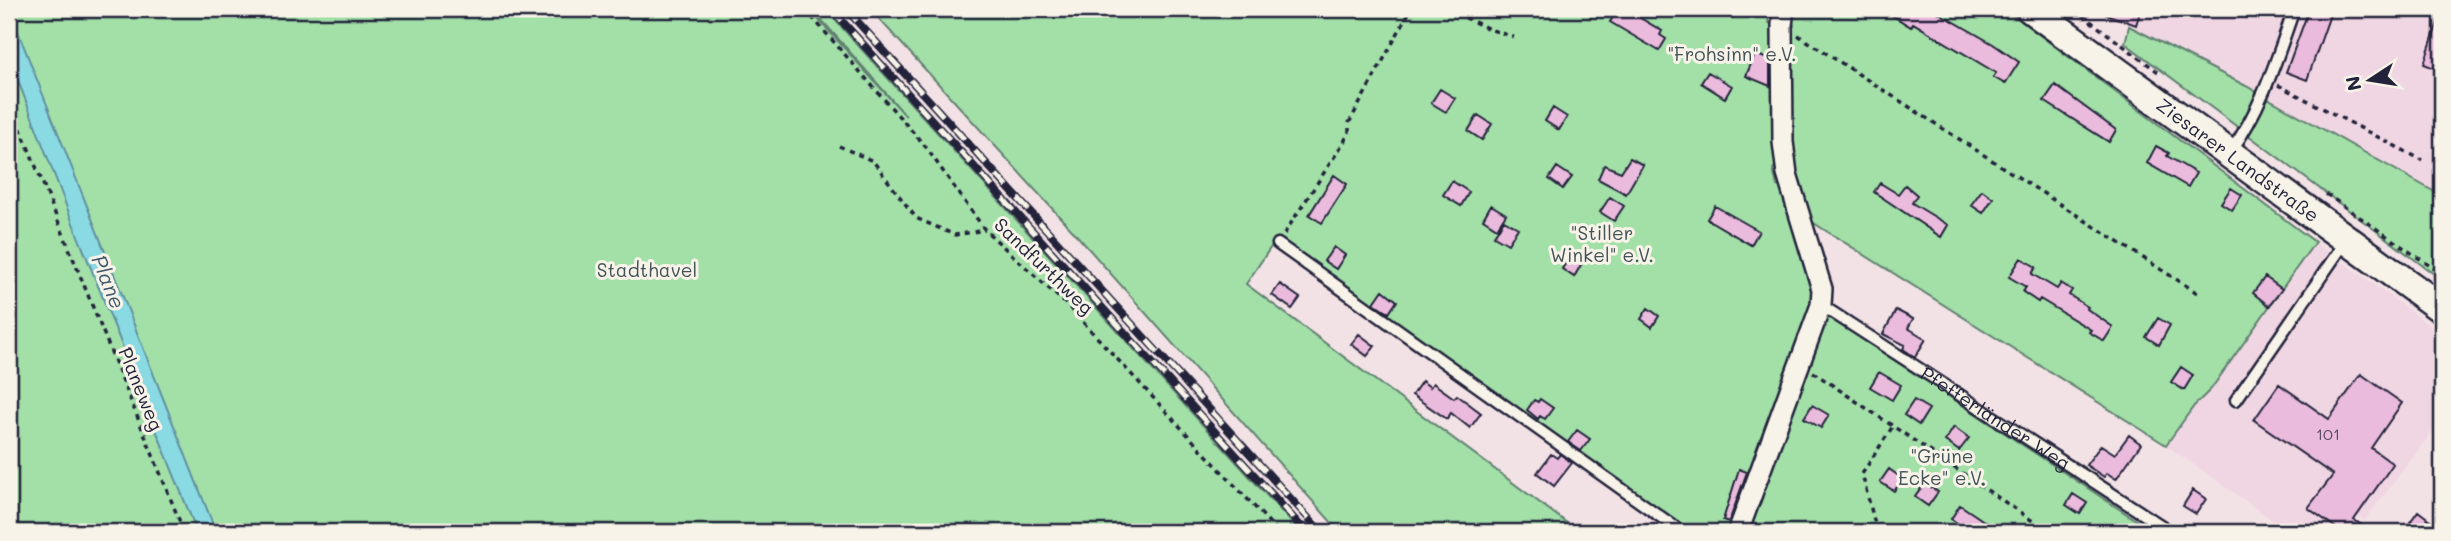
<svg xmlns="http://www.w3.org/2000/svg" width="2451" height="541" viewBox="0 0 2451 541" font-family="Mali,sans-serif">
	<style>
		.built { fill: #f0d6e3 }
		.green { fill: #a2e0a8; stroke: #628172; stroke-width: 2 }
		.water { fill: #8adae3; stroke: #6090a0; stroke-width: 2 }
		.building { fill: #eabbdd; stroke: #22223b; stroke-width: 2 }
		.lines { fill: none; stroke-linecap: round; stroke-linejoin: round }
		.lane-casing { stroke: #22223b; stroke-width: 15 }
		.street-casing { stroke: #22223b; stroke-width: 24 }
		.secondary-casing { stroke: #22223b; stroke-width: 33 }
		.path { stroke: #22223b; stroke-width: 3.5; stroke-dasharray: 5 5; stroke-linecap: butt }
		.lane { stroke: #f7f3e8; stroke-width: 10 }
		.street { stroke: #f7f3e8; stroke-width: 19 }
		.secondary { stroke: #f7f3e8; stroke-width: 28 }
		.rail-casing { stroke: #22223b; stroke-width: 8 }
		.rail { stroke: #f7f3e8; stroke-width: 5; stroke-dasharray: 16; stroke-linecap: butt }
		.labels { text-anchor: middle; stroke-width: 6; stroke-linejoin: round; paint-order: stroke }
		.number-label { font-size: 16px; fill: #544864 }
		.park-label { font-size: 19px; fill: #425256; stroke: #f7f3e8 }
		.street-label { font-size: 19px; fill: #22223b; stroke: #f7f3e8 }
		.water-label { font-size: 21px; font-style: italic; fill: #41596d; stroke: #f7f3e8 }
	</style>
	<rect width="100%" height="100%" fill="#f3e2e5"/>
	<filter id="ink" filterUnits="userSpaceOnUse"><feTurbulence type="fractalNoise" baseFrequency=".0143" numOctaves="2"/><feDisplacementMap in="SourceGraphic" scale="14" xChannelSelector="R" yChannelSelector="G"/><feConvolveMatrix kernelMatrix="1 2 1 2 8 2 1 2 1" color-interpolation-filters="sRGB"/></filter>
	<g filter="url(#ink)">
		<!-- built -->
		<path class="built" d="M2143,9H2442V196L2246,86L2135,30Z
			M2315,242L2442,334V419L2365,520L2349,510L2333,532H2289L2166,445L2194,406L2211,389Z"/>
		<!-- green -->
		<path class="green" d="M9,9H809L906,116L812,9H825L1300,532H9Z
			M870,9H1779V15H1770L1768,22L1777,28V164L1773,169L1777,186L1783,188L1816,294L1731,532H1691L1277,238L1246,284L1579,532H1340L1080,239Z
			M1790,9H2005L2315,242L2211,389L2194,406L2166,445L1809,220L1789,143L1787,35L1794,26Z
			M2129,26L2246,86L2442,196V280L2125,43Z
			M1825,314L2154,532H1745Z"/>
		<!-- water -->
		<path class="water" d="M9,9L216,532H197L74,226L9,57Z"/>
		<!-- building -->
		<path class="building" d="M1618,9H1625L1662,31L1660,35L1666,39L1659,51L1610,22Z
			M1882,9H1932L1993,44L2019,62L2005,84L1993,77L1996,73L1913,23L1911,27Z
			M2097,9H2141L2136,25L2097,11Z
			M2309,9H2332L2307,80L2286,72Z
			M2440,16H2442V71L2424,64Z
			M1755,54L1770,60V86L1746,76Z
			M1708,72L1732,86L1725,98L1701,83Z
			M2055,85L2116,130L2109,142L2044,101Z
			M1440,89L1455,98L1446,112L1431,103Z
			M1553,108L1567,117L1559,130L1545,121Z
			M1478,115L1492,124L1482,140L1468,131Z
			M2156,146L2169,153L2167,156L2196,173L2188,187L2147,163Z
			M1630,158L1643,165L1626,194L1598,179L1604,165L1621,172Z
			M1557,167L1572,177L1563,189L1549,179Z
			M1334,175L1347,184L1322,223L1309,215Z
			M1452,181L1469,192L1461,206L1443,195Z
			M1880,183L1898,194L1905,185L1917,195L1912,203L1948,225L1941,237L1874,192Z
			M2231,188L2242,195L2232,210L2221,203Z
			M1982,190L1993,198L1983,213L1971,205Z
			M1610,197L1624,206L1614,221L1600,212Z
			M1491,205L1506,214L1497,228L1483,219Z
			M1715,206L1759,231L1751,245L1707,219Z
			M1504,220L1518,228L1508,244L1494,236Z
			M1334,247L1345,255L1336,269L1324,261Z
			M1570,256L1582,263L1574,277L1562,269Z
			M2021,258L2036,267L2032,274L2057,289L2061,283L2072,290L2069,295L2088,307L2087,309L2113,327L2104,341L2089,332L2091,330L2040,299L2038,302L2023,292L2026,287L2009,277Z
			M2265,277L2282,289L2269,306L2253,293Z
			M1280,284L1300,298L1292,309L1272,295Z
			M1383,290L1397,301L1389,313L1374,303Z
			M1648,308L1659,316L1652,327L1641,319Z
			M1896,310L1913,319L1908,328L1926,339L1915,357L1903,349L1905,345L1883,334Z
			M2158,318L2170,325L2159,345L2146,337Z
			M1359,334L1375,346L1367,356L1351,344Z
			M2181,367L2193,375L2184,390L2171,382Z
			M1879,372L1901,385L1892,400L1870,387Z
			M2361,374L2402,403L2371,448L2393,464L2354,520L2373,532H2342L2308,508L2333,475L2254,420L2279,384L2329,419Z
			M1422,381L1430,387L1433,383L1454,398L1457,395L1481,413L1470,428L1451,413L1447,419L1412,395Z
			M1540,399L1553,408L1545,419L1540,416L1538,419L1527,410L1534,400L1538,402Z
			M1914,400L1929,409L1919,425L1904,415Z
			M1812,405L1829,415L1821,428L1804,418Z
			M1954,427L1969,438L1959,451L1945,441Z
			M1577,430L1590,439L1581,451L1568,442Z
			M2129,435L2141,444L2116,479L2107,473L2104,477L2086,465L2101,445L2115,454Z
			M1551,454L1557,458L1560,454L1572,463L1554,486L1537,473Z
			M1739,469L1747,472L1729,522L1723,520Z
			M1889,469L1903,479L1894,491L1880,482Z
			M1925,483L1938,492L1928,506L1915,497Z
			M2193,490L2206,499L2196,514L2183,506Z
			M2073,494L2087,503L2080,514L2066,505Z
			M1960,505L1978,517L1999,532H1971L1951,519Z
			M2418,511L2442,529V532H2403Z"/>
		<g class="lines">
			<defs>
				<g id="lane">
					<path d="M2231,151C2262,108 2277,58 2294,9"/>
					<path d="M1278,244L1682,532"/>
					<path id="s1" d="M1821,305L2171,532"/>
					<path d="M2236,400L2345,242"/>
				</g>
				<path id="street" d="M1738,532L1821,305L1822,289L1787,174L1783,142L1782,25L1784,9"/>
				<g id="secondary">
					<path id="s2" d="M2031,9L2442,309"/>
				</g>
			</defs>
			<!-- lane casing -->
			<use href="#lane" class="lane-casing"/>
			<!-- street casing -->
			<use href="#street" class="street-casing"/>
			<!-- secondary casing -->
			<use href="#secondary" class="secondary-casing"/>
			<!-- path -->
			<path class="path" d="M805,9L925,146L985,230L1067,305L1278,532
				M1447,9L1489,29L1514,37
				M1751,9L1767,18
				M2074,9L2161,74
				M1798,35L2199,294
				M2278,85L2422,160
				M9,100L184,532
				M839,146L873,161L916,218L955,235L985,230
				M2326,194L2442,274
				M1284,234L1344,142L1349,132V123L1411,9
				M1813,372L2049,532
				M1877,532L1862,474L1893,426"/>
			<!-- lane -->
			<use href="#lane" class="lane"/>
			<!-- street -->
			<use href="#street" class="street"/>
			<!-- secondary -->
			<use href="#secondary" class="secondary"/>
			<defs>
				<path id="rail" d="M831,9L1306,532
					M846,9L1321,532"/>
			</defs>
			<!-- rail casing -->
			<use href="#rail" class="rail-casing"/>
			<!-- rail -->
			<use href="#rail" class="rail"/>
		</g>
	</g>
	<g class="labels">
		<!-- number labels -->
		<g class="number-label">
			<text x="2328" y="440">101</text>
		</g>
		<!-- park labels -->
		<g class="park-label">
			<text x="1732" y="61">"Frohsinn" e.V.</text>
			<text x="1602" y="240">"Stiller<tspan x="1602" dy="22">Winkel" e.V.</tspan></text>
			<text x="647" y="277">Stadthavel</text>
			<text x="1942" y="463">"Grüne<tspan x="1942" dy="22">Ecke" e.V.</tspan></text>
		</g>
		<!-- street labels -->
		<g class="street-label">
			<text dy="7" stroke="none"><textPath href="#s2" startOffset="256">Ziesarer Landstraße</textPath></text>
			<text transform="translate(1044 266) rotate(44)" y="7">Sandfurthweg</text>
			<text transform="translate(141 389) rotate(68)" y="7">Planeweg</text>
			<text dy="7" stroke="none"><textPath href="#s1" startOffset="208">Pfefferländer Weg</textPath></text>
		</g>
		<!-- water labels -->
		<g class="water-label">
			<text transform="translate(108 282) rotate(68)" y="7">Plane</text>
		</g>
	</g>
	<!-- margin -->
	<rect width="2451" height="541" fill="none" stroke="#f7f3e8" stroke-width="35"/>
	<rect x="18" y="18" width="2416" height="506" fill="none" stroke="#22223b" stroke-width="2.5" filter="url(#ink)"/>
	<!-- north arrow -->
	<g transform="translate(2370 80) rotate(258)" stroke="#f7f3e8" stroke-width="5" paint-order="stroke">
	<path d="M0-5L12 26L0 18L-12 26Z" fill="#22223b"/>
	<text y="-10" font-size="19" font-weight="bold" text-anchor="middle" fill="#22223b">N</text>
	</g>
</svg>
